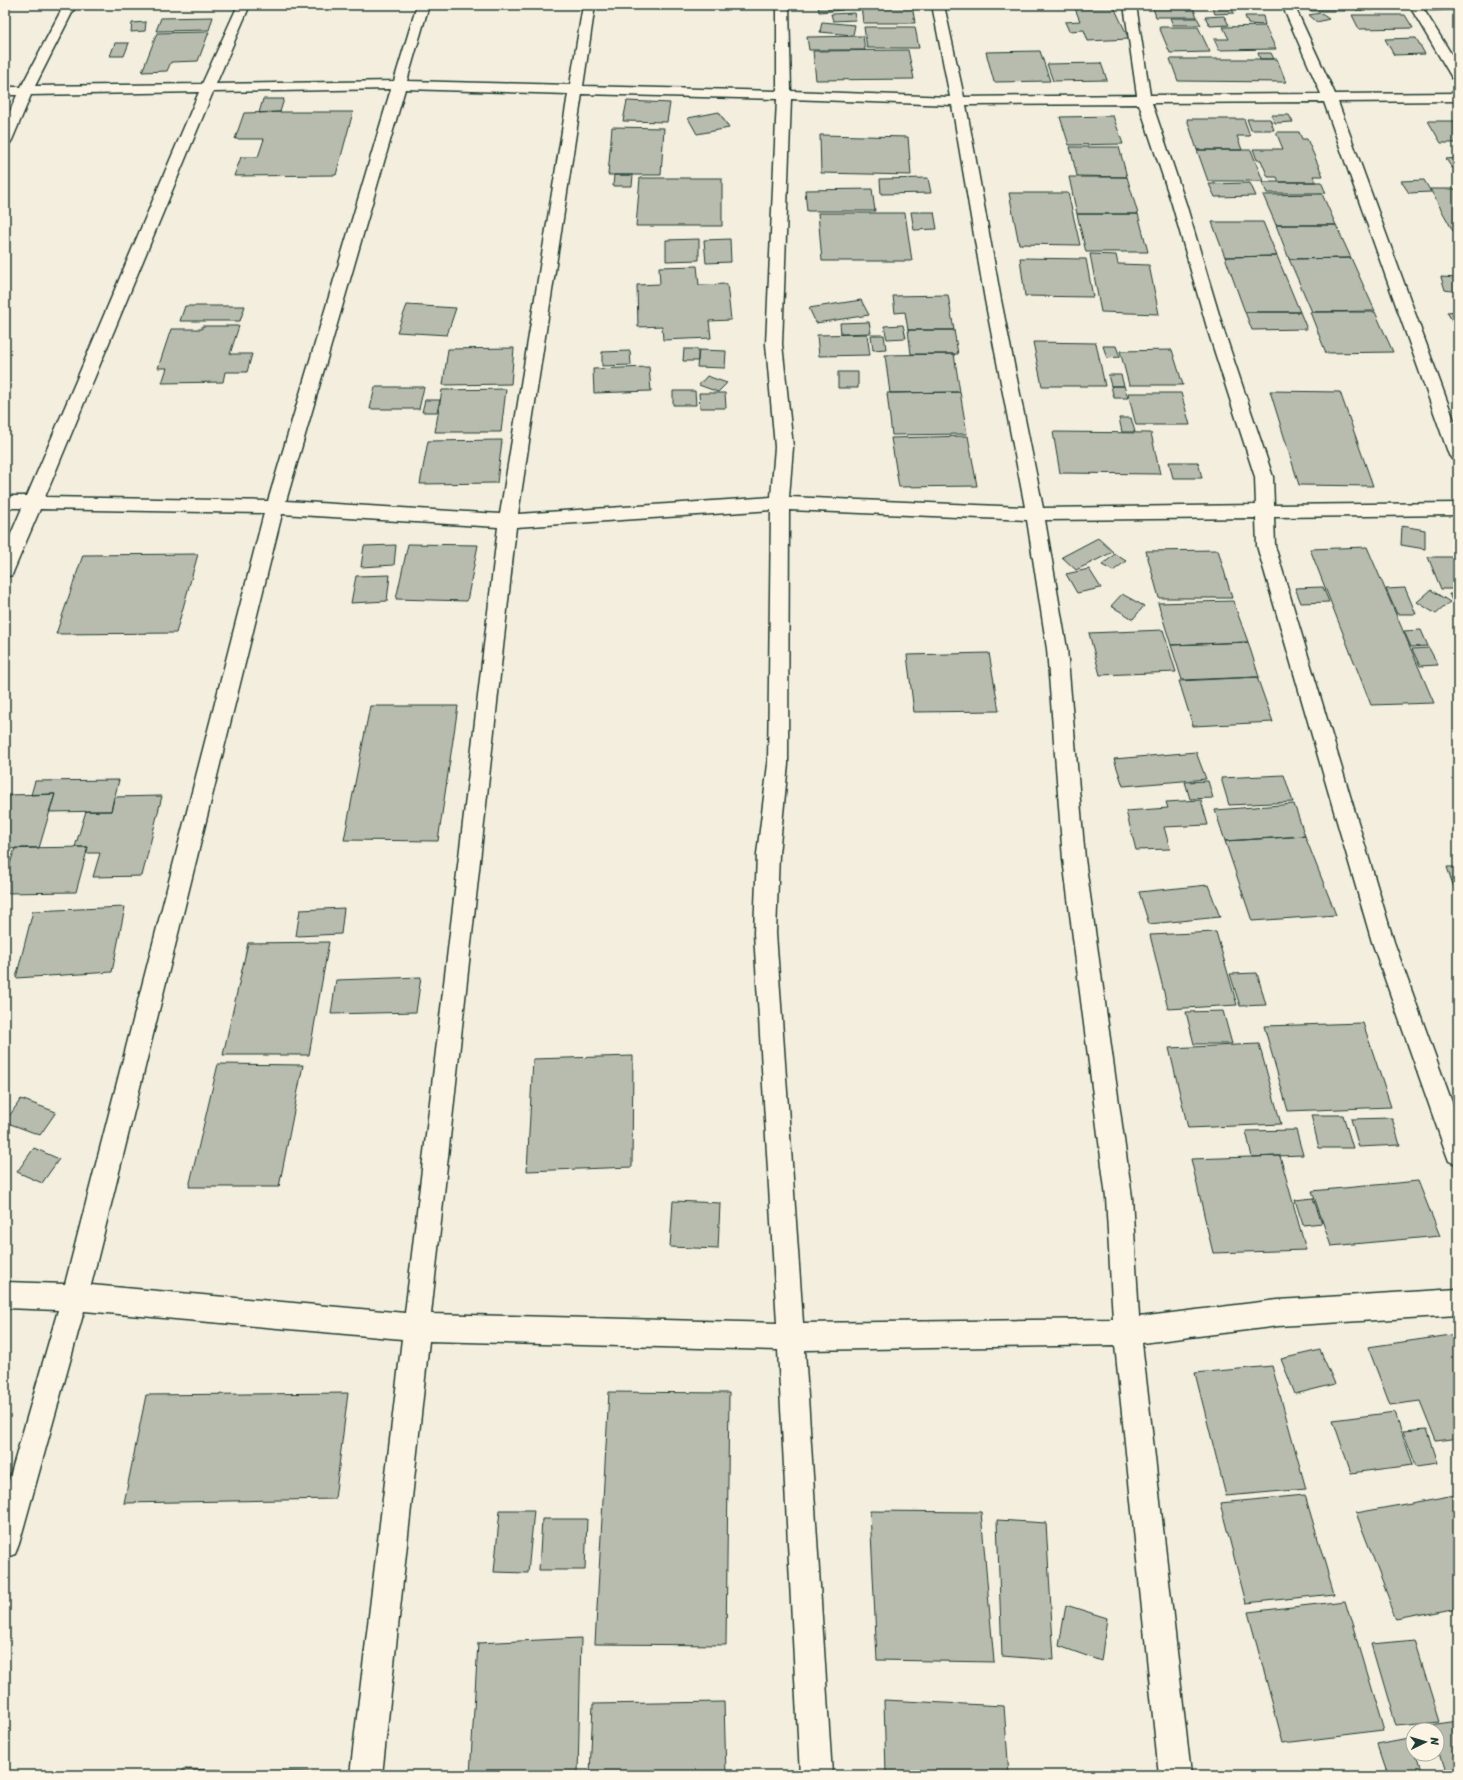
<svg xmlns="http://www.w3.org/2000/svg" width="1463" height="1780" viewBox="0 0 1463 1780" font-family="Sriracha,sans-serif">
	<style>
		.building { fill: #b8bcae; stroke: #1f3d34 }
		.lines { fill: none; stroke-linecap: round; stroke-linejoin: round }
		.minor-casing { stroke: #1f3d34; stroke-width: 3 }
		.minor { fill: #fcf5e5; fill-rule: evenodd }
	</style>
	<rect width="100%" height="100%" fill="#f3eede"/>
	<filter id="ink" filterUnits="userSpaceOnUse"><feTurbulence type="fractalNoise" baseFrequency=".025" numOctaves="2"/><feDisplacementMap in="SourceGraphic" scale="8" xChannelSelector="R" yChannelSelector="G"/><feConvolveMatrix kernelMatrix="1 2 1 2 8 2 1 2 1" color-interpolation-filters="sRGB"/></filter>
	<g filter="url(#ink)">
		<!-- building -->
		<path class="building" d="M818,5H842L843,10L819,12Z
			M861,5H912L915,23H863Z
			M980,5H1059L980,7Z
			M1113,5L1129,39L1088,41L1084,30L1069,31L1065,22L1080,21L1074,6Z
			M1152,5H1192L1197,17H1156Z
			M1211,5H1230L1234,13L1215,14Z
			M1308,5H1343L1345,11H1311Z
			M1353,5H1371L1374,10H1356Z
			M1425,5H1458V10L1429,11Z
			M854,13L856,20L833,21L831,14Z
			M1320,13L1329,19L1317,22L1309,15Z
			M1352,15H1405L1413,28L1359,29Z
			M1224,16L1229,25L1210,26L1205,17Z
			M1245,16H1263L1265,25L1248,24Z
			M213,17L209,30L156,31L161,18Z
			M1170,18H1197L1201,25H1173Z
			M146,22L145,31L131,32L132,23Z
			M822,22L855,25L853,35L820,32Z
			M1265,26L1276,49L1219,50L1214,39H1229L1223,27Z
			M864,27H915L919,48H867Z
			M1159,27H1198L1210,52L1170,53Z
			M209,32L198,61L171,62L167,71L142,72L157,33Z
			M863,36L865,50H809L807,37Z
			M1416,38L1425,54L1394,55L1385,39Z
			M115,43H129L124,56H110Z
			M908,50L914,79L816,80L813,51Z
			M1040,51L1050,81L994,82L986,52Z
			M1258,53H1271L1274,59H1260Z
			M1170,59H1277L1286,82L1178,81Z
			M1101,63L1107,80L1053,81L1047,64Z
			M263,99H284L280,112L259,113Z
			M627,101L670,103L667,122L623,121Z
			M280,112H353L336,175L234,176L241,157H258L264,139H235L244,113Z
			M719,112L729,128L697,134L688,118Z
			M1271,115H1289L1293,122L1275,123Z
			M1113,116L1123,144L1069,145L1060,117Z
			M1187,119H1244L1250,136H1237L1242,150H1197Z
			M1247,119H1270L1274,130H1251Z
			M1428,121H1458V143H1441Z
			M612,127L664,128L661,175H608Z
			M1276,132H1299L1302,139H1307L1323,176H1313L1316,182H1279L1277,177H1268L1261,160H1257L1253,149H1283Z
			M820,135L908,137L911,175L821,173Z
			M1070,147H1119L1127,177L1077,176Z
			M1197,150H1251L1263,181H1208Z
			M1458,158V168H1452L1446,159Z
			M614,175H633L632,186H613Z
			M1069,177H1127L1138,214H1077Z
			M640,178H722V226H636Z
			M928,178L931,193L881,194L880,179Z
			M1424,180L1431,192L1409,193L1401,181Z
			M1262,182H1321L1326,193H1267Z
			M1250,183L1256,196L1215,197L1209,184Z
			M872,189L875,211H807L805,190Z
			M1430,189H1458V231H1453Z
			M1009,193H1068L1080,245L1019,244Z
			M1322,194L1336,225H1276L1263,195Z
			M911,212H934L937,229L914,230Z
			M818,213H905L912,261H822Z
			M1077,214H1138L1148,252H1086Z
			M1212,222H1263L1277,256L1225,257Z
			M1276,225H1336L1351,258L1289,259Z
			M699,239V260L666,261V240Z
			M730,239L731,262L706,263L704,240Z
			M1090,254L1116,255L1118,264L1149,265L1159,314L1101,312Z
			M1277,256L1300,312H1245L1225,257Z
			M1020,258L1086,259L1093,297L1025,296Z
			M1351,258L1375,311L1312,312L1289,259Z
			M697,266L699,285L727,284L731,320L709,321L711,338L663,340L662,326L638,327L637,285L660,284L659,267Z
			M1441,277L1458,278V292L1445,290Z
			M948,295L954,330H908L905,312L895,313L893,296Z
			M861,300L869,315L816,323L809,308Z
			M407,305L456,308L447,335L397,332Z
			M185,306H245L240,321H180Z
			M1458,311V324H1454L1447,312Z
			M1245,312H1300L1307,329L1252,330Z
			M1310,312H1375L1393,352L1326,353Z
			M869,322L871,333L841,334L840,323Z
			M903,325L906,338L887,339L884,326Z
			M202,326H239L230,354H252L247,372H225L223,382L162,383L167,368H158L171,329H202Z
			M908,330H954L958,354H911Z
			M867,334L870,355L819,356L817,335Z
			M871,335H884L886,349L873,350Z
			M1033,342L1096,343L1105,386H1042Z
			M1103,346H1116L1120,357L1107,358Z
			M514,348L511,384L443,385L448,349Z
			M684,349H698V361H683Z
			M699,350L726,351L725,368L697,367Z
			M1172,350L1183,385H1129L1120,351Z
			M630,351L631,365L602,366V352Z
			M954,354L960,392L890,393L885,355Z
			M649,367L651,391L594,393L593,369Z
			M838,372H858V388H838Z
			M1108,375H1121L1124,386H1111Z
			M707,376L727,383L718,392L699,385Z
			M1111,386H1124L1128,398H1114Z
			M375,387H424L419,409H370Z
			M506,389L501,432H435L442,390Z
			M673,391H695L696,405H673Z
			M1270,391L1340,392L1373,486L1299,485Z
			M960,392L967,434L892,435L887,393Z
			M699,393H725L726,408H700Z
			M1128,393H1181L1190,425H1136Z
			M425,400H440L437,412H422Z
			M1119,418H1131L1135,432H1122Z
			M1053,432L1151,433L1160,474L1060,473Z
			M968,436L977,486L899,487L891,438Z
			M502,440L497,483L420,484L428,441Z
			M1169,462H1198L1202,478H1173Z
			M1402,526L1425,530V549L1401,545Z
			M1098,538L1113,552L1076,570L1062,557Z
			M408,544L478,545L467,601L396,599Z
			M396,545L394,565L361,567L364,546Z
			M1367,547L1434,703L1371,705L1310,549Z
			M1218,550L1232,598H1159L1146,551Z
			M198,554L176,633L56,634L83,555Z
			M1115,554L1126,561L1113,571L1102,565Z
			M1428,557H1453L1458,570V589H1441Z
			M1089,569L1101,588L1077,593L1066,574Z
			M390,575L387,601L351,603L356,576Z
			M1323,587L1329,602L1301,603L1295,588Z
			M1405,588L1416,614H1397L1386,589Z
			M1431,590L1450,602L1436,614L1417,602Z
			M1122,594L1144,606L1133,619L1111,606Z
			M1449,594H1458V613Z
			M1233,601L1248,642L1171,645L1158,603Z
			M1163,630L1176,672L1100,675L1089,633Z
			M1421,630L1428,646L1411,647L1404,631Z
			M1248,642L1259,677L1182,680L1171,645Z
			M1429,648L1438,665L1420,666L1412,649Z
			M989,653L999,711L914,712L907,655Z
			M1257,677L1273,722L1193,726L1179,681Z
			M370,706H458L438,841L344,840Z
			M1196,752L1206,779L1123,786L1114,759Z
			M1284,775L1293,802L1229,805L1221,778Z
			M119,780L111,811L49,812L55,794L31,795L35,781Z
			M1208,781L1213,798L1190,799L1185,782Z
			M55,794L39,848L5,849V795Z
			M162,796L142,876L93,877L100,853H86L88,847H75L86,811H111L114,797Z
			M1201,800L1208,825L1164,827L1170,849L1136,850L1126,811L1168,808L1166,802Z
			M1294,804L1305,836L1225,841L1215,810Z
			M1305,836L1336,915L1252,921L1225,841Z
			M88,847L76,892L5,893V880L15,848Z
			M1447,867H1458V894H1456Z
			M1208,885L1220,917L1149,924L1139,892Z
			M125,907L112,972L16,978L33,911Z
			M344,908L341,934L296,936L300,910Z
			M1216,932L1237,1005L1168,1009L1150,935Z
			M329,942L309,1055H223L248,943Z
			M1257,973L1266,1005L1240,1006L1230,974Z
			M421,977L416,1012L331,1014L336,980Z
			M1223,1011L1232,1044H1194L1186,1012Z
			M1363,1023L1391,1107L1288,1111L1264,1026Z
			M1259,1044L1281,1124L1188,1128L1169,1048Z
			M633,1056L632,1167L527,1171L533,1059Z
			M218,1064L303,1065L279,1187H189Z
			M21,1099L56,1112L40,1135L5,1122Z
			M1311,1115H1343L1353,1148H1319Z
			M1392,1118L1400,1145L1359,1147L1351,1119Z
			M1296,1130L1303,1155L1252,1157L1246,1131Z
			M34,1148L59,1159L42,1183L17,1172Z
			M1280,1156L1306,1250L1213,1253L1191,1159Z
			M1418,1181L1440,1236L1331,1246L1312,1191Z
			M1313,1198L1322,1223L1303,1225L1295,1200Z
			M673,1201L720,1203L718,1249L670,1247Z
			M1458,1334V1438L1436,1441L1420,1401L1390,1405L1368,1347Z
			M1320,1350L1335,1384L1295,1394L1281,1359Z
			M1272,1366L1306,1489L1226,1496L1195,1373Z
			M609,1392L729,1393L726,1645L595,1644Z
			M348,1393L335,1499L124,1503L146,1395Z
			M1395,1412L1413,1465L1351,1473L1333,1420Z
			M1427,1429L1438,1463L1416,1466L1403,1431Z
			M1305,1495L1334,1594L1246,1603L1220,1503Z
			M1455,1495L1458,1501V1608L1397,1620L1356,1513Z
			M500,1510H534L528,1573L494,1572Z
			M870,1511L981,1512L994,1662L877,1660Z
			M542,1519H587L585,1570H539Z
			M997,1520L1046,1523L1054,1660L1002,1656Z
			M1345,1601L1384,1731L1283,1743L1248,1612Z
			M1066,1605L1107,1618L1101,1661L1059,1646Z
			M581,1638L578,1775H470L478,1643Z
			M1414,1640L1439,1722L1396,1726L1372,1644Z
			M884,1700L1004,1706L1009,1775H886Z
			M724,1702L726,1775H590L593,1704Z
			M1458,1721V1775H1446L1437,1747V1730H1431L1430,1725Z
			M1409,1739L1421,1775H1388L1378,1745Z
			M183,1769L310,1772V1775H181Z"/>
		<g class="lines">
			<defs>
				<path id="minor" d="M64,5H76L35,86L202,84L238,5H250L216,84L394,81L417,5H429L407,81L570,85L583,5H595L583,86L777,91V5H789L791,91L950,97L932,5H944L964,97L1137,95L1124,5H1136L1150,95L1321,94L1282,5H1294L1335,94L1458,93V101L1338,102L1458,431V461L1452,459L1449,455L1324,102L1152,103L1186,204L1224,331L1273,477L1274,505L1458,503V515L1274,517L1275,546L1394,942L1458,1119V1165L1449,1161L1446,1153L1372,942L1257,546L1256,518L1045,520L1067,649L1085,859L1132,1197L1139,1317L1278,1300L1458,1289V1315L1278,1326L1142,1343L1191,1775H1159L1115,1345L805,1350L832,1775H800L778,1350L429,1341L382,1775H350L402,1339L84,1311L19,1544L15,1554L5,1558V1494L58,1310L5,1308V1282L65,1284L264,513L40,509L14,570L12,575L5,577V548L22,508H5V496H27L199,92L31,95L12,140L10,143L5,144V123L17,95H5V87H21ZM391,89L268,501L45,497L213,92ZM405,89L568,94L500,514L286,501ZM582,94L777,99L766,344L775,447L771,497L518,514ZM791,99L952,105L985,300L1025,507L789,497L793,447L782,344ZM1139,104L1172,204L1208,331L1255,477L1256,505L1043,508L1001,300L966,105ZM771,510L768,764L757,854L754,933L777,1323L431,1314L516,527ZM789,510L1027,520L1047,649L1063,859L1106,1197L1113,1319L803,1323L776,933L779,854L788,764ZM282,514L498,527L405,1313L91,1285Z
					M1409,5H1421L1458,65V80L1453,79L1451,76Z"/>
			</defs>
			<!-- minor casing -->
			<use href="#minor" class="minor-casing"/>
			<!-- minor -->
			<use href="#minor" class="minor"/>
		</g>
	</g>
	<!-- margin -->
	<rect width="1463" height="1780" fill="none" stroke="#fcf5e5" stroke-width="20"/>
	<rect x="10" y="10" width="1443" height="1760" fill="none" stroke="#1f3d34" stroke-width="1.5" filter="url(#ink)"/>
	<!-- north arrow -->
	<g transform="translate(1425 1742) rotate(85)"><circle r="19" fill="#fcf5e5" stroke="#a4ab9e"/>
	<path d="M0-3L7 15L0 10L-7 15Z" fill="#1f3d34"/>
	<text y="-6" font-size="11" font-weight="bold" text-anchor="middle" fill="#1f3d34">N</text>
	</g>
</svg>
